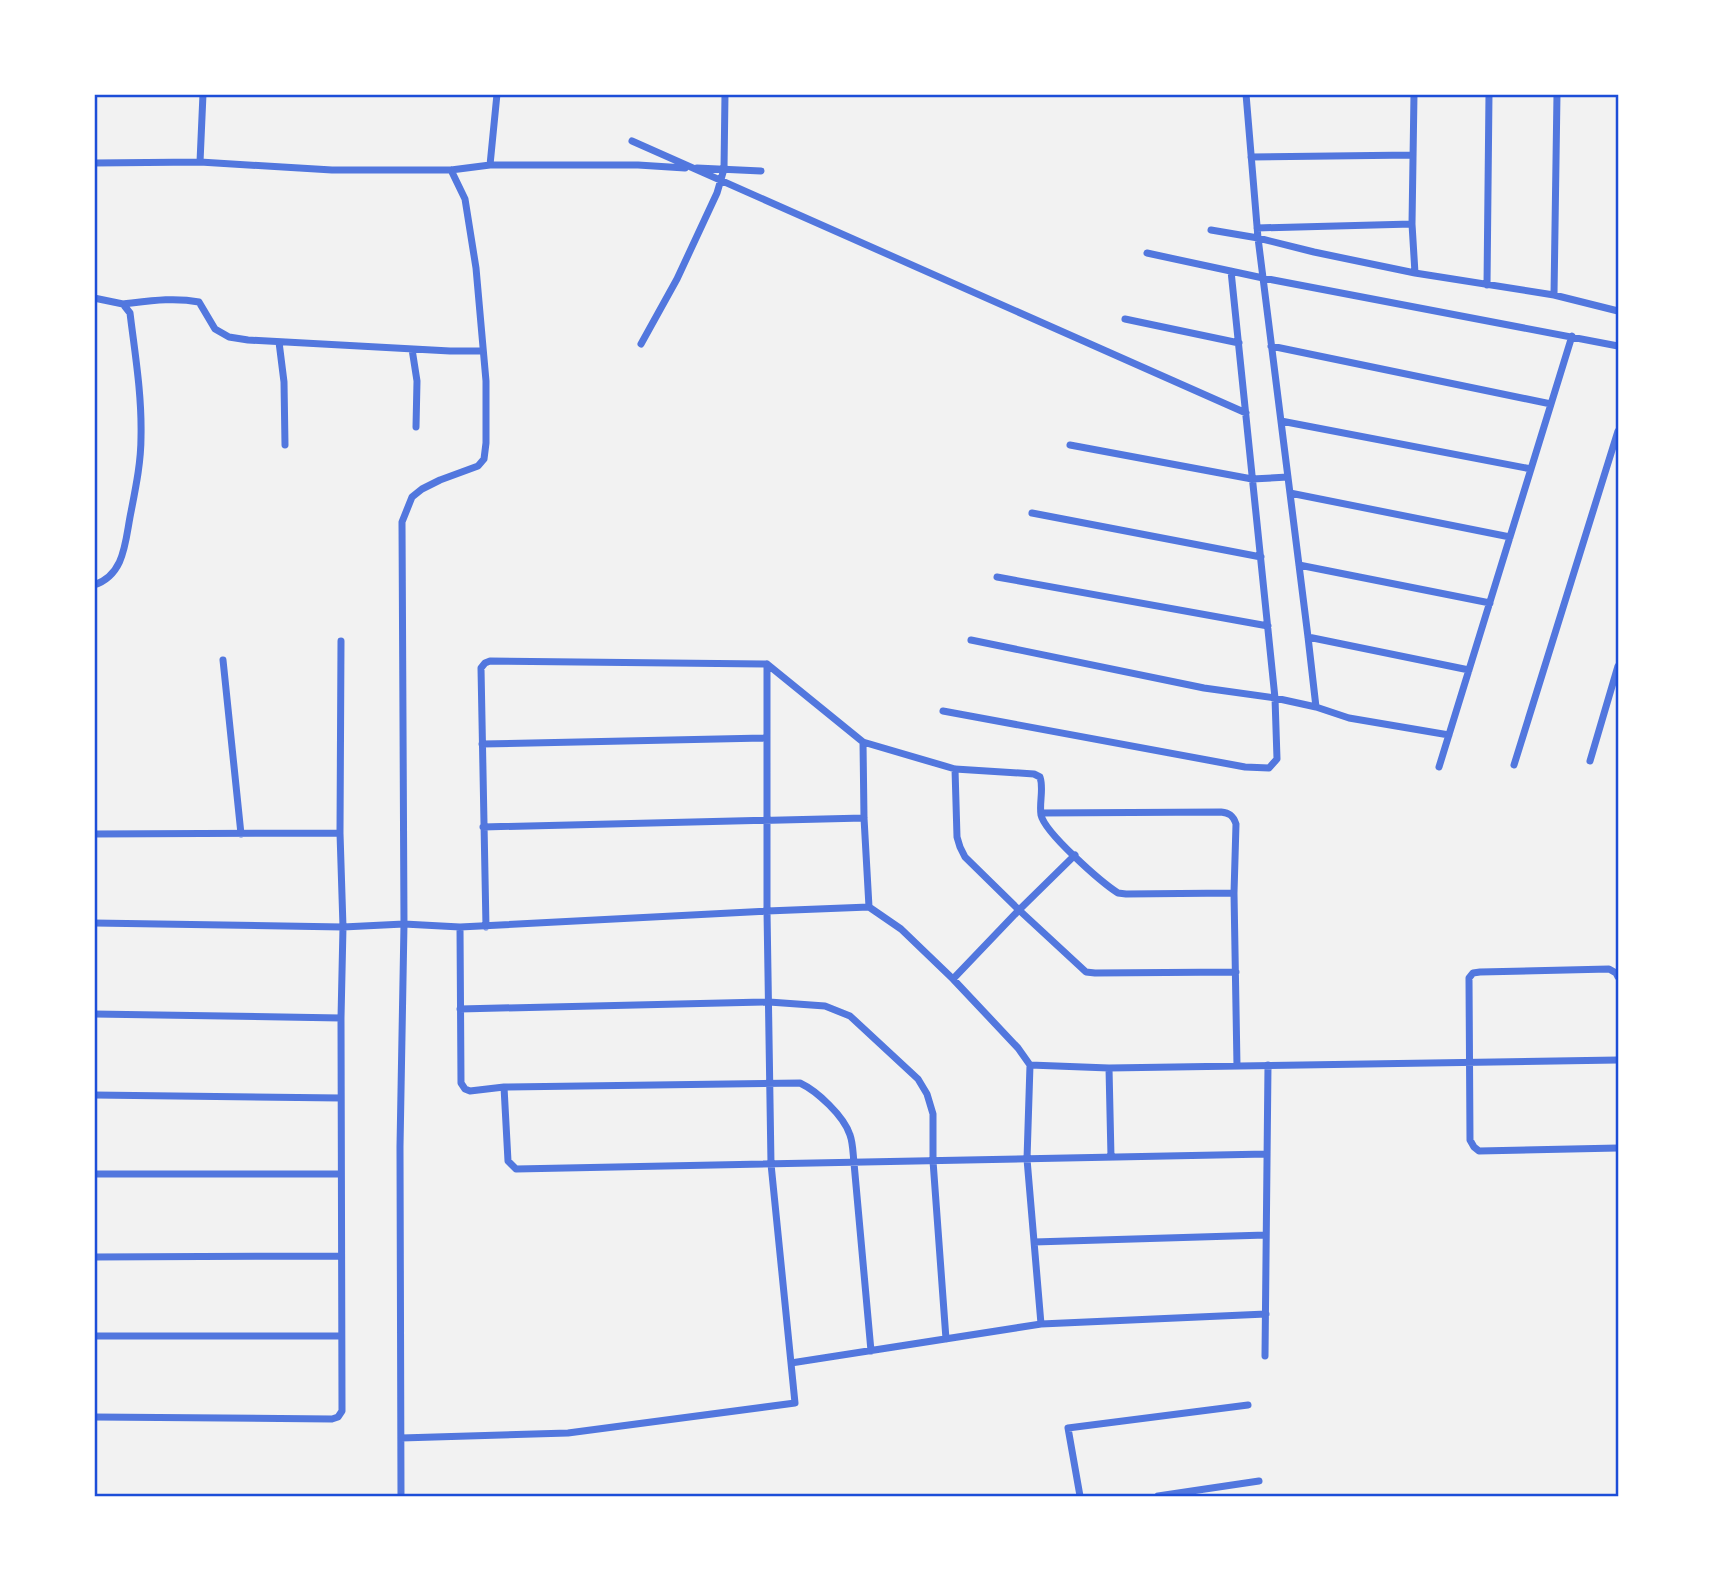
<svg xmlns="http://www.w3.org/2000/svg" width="1713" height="1591" viewBox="0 0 1713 1591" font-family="Raleway,sans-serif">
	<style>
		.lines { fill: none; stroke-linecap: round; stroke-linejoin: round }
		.minor { stroke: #5277de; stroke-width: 7 }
		.neatline { fill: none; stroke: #1d4ed8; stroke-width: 2.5 }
	</style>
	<rect width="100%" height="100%" fill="#f2f2f2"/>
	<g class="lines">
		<!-- minor -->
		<path class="minor" d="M1246,94L1258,238L1308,637L1316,707L1349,718L1449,735
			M1414,94L1412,224L1415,273
			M632,141L1246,413
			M1251,157L1413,155
			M200,162L203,94
			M94,163L200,162L332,170H451L490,165L497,94
			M490,165H638L685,168
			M697,168L761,171
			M1257,228L1412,224
			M1211,230L1258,238L1314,252L1415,273L1554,295L1618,311
			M1147,253L1263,278L1618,346
			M1487,285L1489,94
			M1554,295L1557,94
			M94,298L123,304L130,313C135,354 142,395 141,437C141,464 135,491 130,517C125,544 124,575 94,585
			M123,304C149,301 174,297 199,302L215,329L229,337L248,340L450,351H482
			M1125,319L1239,343
			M279,342L284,382L285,445
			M641,344L677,279L717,193L724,169L725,94
			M1271,346L1551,404
			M412,349L417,381L416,427
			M1281,421L1531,469
			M1070,445L1252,479L1288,477
			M1290,493L1510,537
			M1032,513L1261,557
			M1299,565L1490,603
			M997,577L1268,626
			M1308,637L1469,670
			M971,640L1204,688L1275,698L1316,707
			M223,660L241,834
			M767,664L863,742L955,769L1034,774L1040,777C1044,789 1039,802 1041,815C1045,833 1101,882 1118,893L1126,894L1234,893
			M943,711L1245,767L1269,768L1277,759L1275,698L1231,271
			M863,742L864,818L869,907
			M482,744L767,738
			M1590,761L1618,666
			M1514,765L1618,431
			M1439,767L1572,336
			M955,769L957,837L960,847L965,857L1019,910L1086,972L1095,973L1236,972
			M1041,813L1221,812C1229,813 1233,815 1236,824L1234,893L1237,1066
			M483,827L864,818
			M94,834L340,833
			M94,923L343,927L404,924L460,927L767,911L869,907L901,929L953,979L1018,1048L1030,1065L1027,1159L1041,1324
			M460,927L461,1083L465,1089L470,1091L504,1087L800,1083C817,1091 844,1116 850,1135C853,1143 853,1154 854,1163L871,1351
			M1618,977L1616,973L1609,969L1480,972L1473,973L1469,978L1470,1140L1474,1147L1479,1151L1618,1148
			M953,979L1019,910L1075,855
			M460,1009L769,1002L825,1006L850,1016L918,1079L927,1094L933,1114V1161L946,1339
			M94,1014L341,1018
			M1030,1065L1109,1068L1618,1060
			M1109,1068L1111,1157
			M504,1087L508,1161L516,1169L1267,1154
			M94,1095L341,1098
			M94,1174H341
			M1034,1242L1266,1235
			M94,1257L341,1256
			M94,1336H341
			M1265,1356L1268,1065
			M791,1363L1041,1324L1266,1314
			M94,1417L332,1419L338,1417L342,1411L341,1018L343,927L340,833L341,641
			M401,1438L568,1433L795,1403L771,1164L767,911V664L490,661L485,663L481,668L486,927
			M401,1496L400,1147L404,924L402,522L412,497L422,489L440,480L478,466L484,459L486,443V381L476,268L465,199L451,170
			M1080,1496L1068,1428L1248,1405
			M1158,1496L1259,1481"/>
	</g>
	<!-- border -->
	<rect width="1713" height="1591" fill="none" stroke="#ffffff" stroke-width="192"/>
	<rect x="96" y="96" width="1521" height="1399" class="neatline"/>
</svg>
